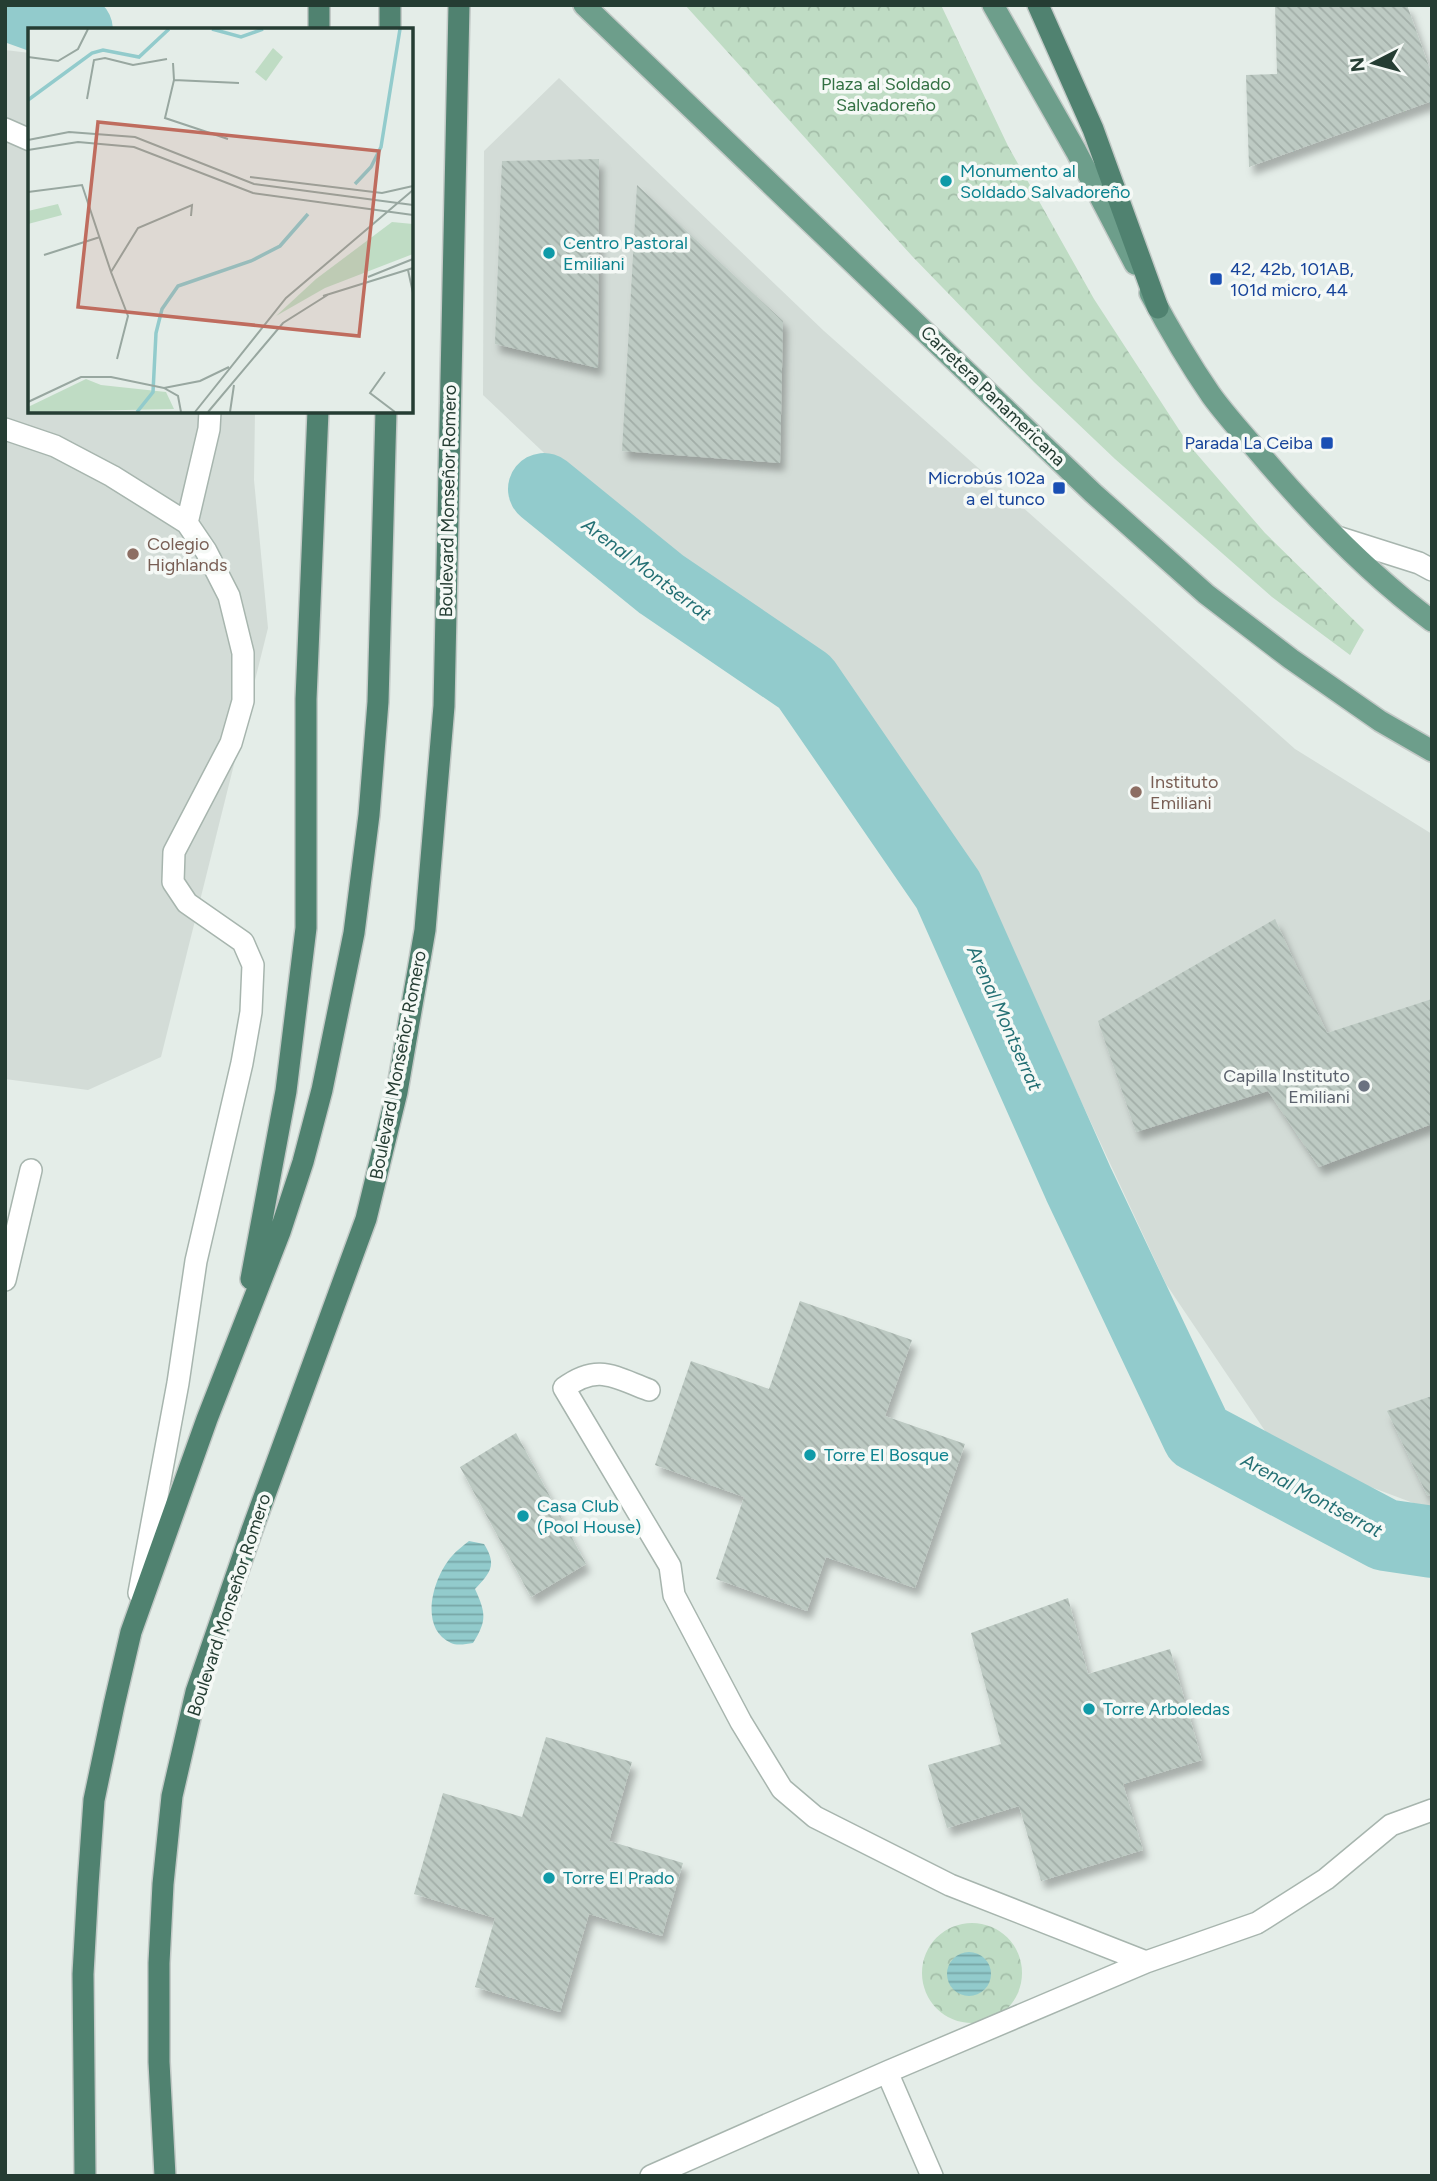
<svg xmlns="http://www.w3.org/2000/svg" width="1437" height="2181" viewBox="0 0 1437 2181" font-family="Figtree,sans-serif">
	<style>
		.built { fill: #d3dcd7 }
		.forest { fill: url(#forest-crowns) }
		.water { fill: url(#water-rules) }
		.lines { fill: none; stroke-linecap: round; stroke-linejoin: round }
		.river { stroke: #92cbcc; stroke-width: 72 }
		.building { fill: url(#building-back-hatch); filter: url(#shadow) }
		.service-casing { stroke: #a7b5ae; stroke-width: 24 }
		.minor-casing { stroke: #a7b5ae; stroke-width: 24 }
		.primary-casing { stroke: #c2c9c6; stroke-width: 24 }
		.trunk-casing { stroke: #c2c9c6; stroke-width: 24 }
		.service { stroke: #fff; stroke-width: 21 }
		.minor { stroke: #fff; stroke-width: 21 }
		.primary { stroke: #6d9e8b; stroke-width: 21 }
		.trunk { stroke: #508270; stroke-width: 21 }
		.culture-dot { fill: #0f9aa8; stroke: #f5f9f6; stroke-width: 2.5 }
		.transit-dot { fill: #1a4fb4; stroke: #f5f9f6; stroke-width: 2.5 }
		.education-dot { fill: #8d6e63; stroke: #f5f9f6; stroke-width: 2.5 }
		.worship-dot { fill: #6b7280; stroke: #f5f9f6; stroke-width: 2.5 }
		.labels { text-anchor: middle; stroke-width: 7; stroke-linejoin: round; paint-order: stroke }
		.park-label { font-size: 18px; fill: #337043; stroke: #f5f9f6 }
		.culture-label { font-size: 18px; fill: #0d838f; stroke: #f5f9f6; text-anchor: start }
		.transit-label { font-size: 18px; fill: #164399; stroke: #f5f9f6; text-anchor: end }
		.street-label { font-size: 18px; fill: #253d33; stroke: #f5f9f6 }
		.education-label { font-size: 18px; fill: #785e54; stroke: #f5f9f6; text-anchor: start }
		.worship-label { font-size: 18px; fill: #5b616d; stroke: #f5f9f6; text-anchor: end }
		.water-label { font-size: 19px; font-style: italic; fill: #247074; stroke: #f5f9f6 }
		.inset-river { fill: none; stroke: #92cbcc; stroke-width: 3.5 }
		.inset-road { fill: none; stroke: #98a7a0; stroke-width: 2 }
		.view { fill: #bf6c5e; fill-opacity: 0.15; stroke: #bf6c5e; stroke-width: 3.5 }
		.inset-edge { fill: none; stroke: #253d33; stroke-width: 3.5 }
	</style>
	<defs>
		<pattern id="forest-crowns" width="20" height="18" patternUnits="userSpaceOnUse" patternTransform="scale(1.75)"><rect width="20" height="18" fill="#bfdcc4"/><path d="M2 6a3 3 0 1 1 6 0M12 15a3 3 0 1 1 6 0" fill="none" stroke="#a4bea9"/></pattern>
		<pattern id="water-rules" width="6" height="5" patternUnits="userSpaceOnUse" patternTransform="scale(1.75)"><rect width="6" height="5" fill="#92cbcc"/><path d="M0 2.5h6" fill="none" stroke="#77a6a6"/></pattern>
		<pattern id="building-back-hatch" width="6" height="6" patternUnits="userSpaceOnUse" patternTransform="scale(1.75)"><rect width="6" height="6" fill="#bdcac3"/><path d="M-1 5l2 2M0 0l6 6M5-1l2 2" fill="none" stroke="#a2aea8"/></pattern>
		<filter id="shadow"><feDropShadow dx="4.5" dy="8" stdDeviation="3.5" flood-color="#0004"/></filter>
	</defs>
	<rect width="100%" height="100%" fill="#e4ede8"/>
	<!-- built -->
	<path class="built" d="M5,50L30,53V411H255L254,480L268,628L161,1057L88,1090L5,1079Z
		M559,78L824,331L1295,749L1432,834V1510L1280,1453L1166,1284L1016,961L826,660L560,468L483,395L484,151Z"/>
	<!-- forest -->
	<path class="forest" d="M685,5H941L1008,146L1094,299L1189,445L1265,533L1364,630L1350,655L1272,597L1115,459L1034,382L912,256Z
		M922 1973a50 50 0 1 1 100 0a50 50 0 1 1-100 0Z"/>
	<!-- water -->
	<path class="water" d="M469,1541L484,1544C497,1565 491,1572 475,1589C486,1613 487,1621 473,1643C466,1644 457,1646 451,1643C418,1628 433,1577 452,1556C457,1550 463,1546 469,1541Z
		M947 1974a22 22 0 1 1 44 0a22 22 0 1 1-44 0Z"/>
	<g class="lines">
		<!-- river -->
		<path class="river" d="M8,5L77,30
			M544,489L661,584L805,682L948,890L1079,1185L1198,1436L1385,1535L1432,1542"/>
	</g>
	<!-- building -->
	<path class="building" d="M1275,5H1407L1432,75V101L1249,167L1246,75L1277,74Z
		M599,159L598,368L495,344L502,161Z
		M637,185L783,321L780,463L622,451Z
		M1275,919L1327,1033L1432,999V1124L1319,1167L1268,1091L1136,1132L1098,1021Z
		M800,1301L912,1340L885,1416L965,1444L915,1588L826,1557L807,1611L716,1579L744,1497L655,1465L691,1361L769,1389Z
		M1432,1396V1496L1427,1495L1387,1411Z
		M516,1433L586,1564L531,1597L460,1467Z
		M1068,1598L1088,1674L1170,1649L1202,1760L1123,1784L1143,1850L1041,1881L1019,1806L947,1828L928,1765L1001,1744L971,1633Z
		M546,1737L632,1762L609,1841L683,1863L662,1936L589,1914L560,2012L475,1987L495,1918L414,1894L443,1793L522,1817Z"/>
	<g class="lines">
		<defs>
			<path id="service" d="M5,129L30,140
				M5,429L55,446L112,476L187,523L206,551L229,596L243,653V701L231,743L174,852L173,882L187,903L243,942L253,965L251,1012L242,1063L196,1261L178,1383L139,1593
				M187,523L209,429L210,411
				M1337,537L1419,563L1432,570"/>
			<path id="minor" d="M5,1280L31,1170
				M649,1390C614,1377 598,1363 564,1388L670,1566L674,1595L741,1722L782,1789L815,1817L950,1885L1146,1962L887,2072L651,2176
				M1146,1962L1257,1923L1326,1879L1391,1825L1432,1810
				M887,2072L932,2176"/>
			<path id="primary" d="M584,5L1093,493L1206,594L1291,659L1380,721L1432,751
				M993,5L1076,151L1135,264
				M1150,293C1168,327 1189,363 1211,395C1224,413 1240,431 1255,448C1308,511 1366,572 1432,621"/>
			<path id="trunk" d="M319,5V30
				M1038,5L1093,129L1158,308
				M390,30V5
				M251,1279L286,1091L306,928V699L318,411
				M85,2176L83,1974L88,1885L94,1800L114,1705L131,1632L207,1419L280,1232L303,1162L322,1090L354,933L369,815L378,702L386,411
				M165,2176L159,2062V1963L163,1884L172,1796L196,1692L252,1530L366,1219L397,1092L425,930L444,706L459,5"/>
		</defs>
		<!-- service casing -->
		<use href="#service" class="service-casing"/>
		<!-- minor casing -->
		<use href="#minor" class="minor-casing"/>
		<!-- primary casing -->
		<use href="#primary" class="primary-casing"/>
		<!-- trunk casing -->
		<use href="#trunk" class="trunk-casing"/>
		<!-- service -->
		<use href="#service" class="service"/>
		<!-- minor -->
		<use href="#minor" class="minor"/>
		<!-- primary -->
		<use href="#primary" class="primary"/>
		<!-- trunk -->
		<use href="#trunk" class="trunk"/>
	</g>
	<!-- markers -->
	<g class="culture-dot">
		<circle cx="946" cy="181" r="7"/>
		<circle cx="549" cy="253" r="7"/>
		<circle cx="810" cy="1455" r="7"/>
		<circle cx="523" cy="1516" r="7"/>
		<circle cx="1089" cy="1709" r="7"/>
		<circle cx="549" cy="1878" r="7"/>
	</g>
	<g class="transit-dot">
		<rect x="1209" y="272" width="14" height="14" rx="3.5"/>
		<rect x="1320" y="436" width="14" height="14" rx="3.5"/>
		<rect x="1052" y="481" width="14" height="14" rx="3.5"/>
	</g>
	<g class="education-dot">
		<circle cx="133" cy="554" r="7"/>
		<circle cx="1136" cy="792" r="7"/>
	</g>
	<circle class="worship-dot" cx="1364" cy="1086" r="7"/>
	<g class="labels">
		<!-- park labels -->
		<g class="park-label">
			<text x="886" y="90">Plaza al Soldado<tspan x="886" dy="21">Salvadoreño</tspan></text>
		</g>
		<!-- culture labels -->
		<g class="culture-label">
			<text x="960" y="177">Monumento al<tspan x="960" dy="21">Soldado Salvadoreño</tspan></text>
			<text x="563" y="249">Centro Pastoral<tspan x="563" dy="21">Emiliani</tspan></text>
			<text x="824" y="1461">Torre El Bosque</text>
			<text x="537" y="1512">Casa Club<tspan x="537" dy="21">(Pool House)</tspan></text>
			<text x="1103" y="1715">Torre Arboledas</text>
			<text x="563" y="1884">Torre El Prado</text>
		</g>
		<!-- transit labels -->
		<g class="transit-label">
			<text x="1230" y="275" text-anchor="start">42, 42b, 101AB,<tspan x="1230" dy="21">101d micro, 44</tspan></text>
			<text x="1313" y="449">Parada La Ceiba</text>
			<text x="1045" y="484">Microbús 102a<tspan x="1045" dy="21">a el tunco</tspan></text>
		</g>
		<!-- street labels -->
		<g class="street-label">
			<text transform="translate(993 396) rotate(44)" y="6">Carretera Panamericana</text>
			<text transform="translate(448 501) rotate(-89)" y="6">Boulevard Monseñor Romero</text>
			<text transform="translate(398 1065) rotate(-79)" y="6">Boulevard Monseñor Romero</text>
			<text transform="translate(229 1605) rotate(-72)" y="6">Boulevard Monseñor Romero</text>
		</g>
		<!-- education labels -->
		<g class="education-label">
			<text x="147" y="550">Colegio<tspan x="147" dy="21">Highlands</tspan></text>
			<text x="1150" y="788">Instituto<tspan x="1150" dy="21">Emiliani</tspan></text>
		</g>
		<!-- worship labels -->
		<g class="worship-label">
			<text x="1350" y="1082">Capilla Instituto<tspan x="1350" dy="21">Emiliani</tspan></text>
		</g>
		<!-- water labels -->
		<g class="water-label">
			<text transform="translate(647 569) rotate(37)" y="7">Arenal Montserrat</text>
			<text transform="translate(1005 1018) rotate(66)" y="7">Arenal Montserrat</text>
			<text transform="translate(1312 1495) rotate(28)" y="7">Arenal Montserrat</text>
		</g>
	</g>
	<!-- overview -->
	<g transform="translate(28 28)">
		<rect width="385" height="385" fill="#e4ede8"/>
		<path d="M245,20L255,29L238,53L227,44Z" fill="#bfdcc4"/>
		<path d="M30,176L34,187L0,196V183ZM364,194L385,196V226L297,260L248,288L288,251ZM58,351L73,357L138,364L146,381L0,384V379Z" fill="#bfdcc4"/>
		<path class="inset-river" d="M184,1L213,9L235,1M0,72L64,25L75,22L111,29L141,1M327,156L343,139L353,119L372,1M109,384L125,364L128,305L134,281L150,258L223,233L252,218L280,186"/>
		<path class="inset-road" d="M0,29L30,33L50,21L60,1M145,35L146,52L137,90L200,111M146,52L211,55M59,71L66,32L77,30L105,37L139,31M0,112L41,104L107,109L226,156L385,177M0,122L50,114L106,119L225,165L385,187M222,149L354,165L385,158M0,164L54,157L83,244L110,200L164,177L163,188M16,227L72,209M380,242L385,265M83,244L100,288L89,331M340,249L385,231M295,268L385,240M357,344L342,365L367,384M136,360L150,368L153,384M0,374L53,349H83L136,360L172,353L201,339M167,384L258,270L385,162M180,384L255,295L301,266M202,384L206,357"/>
		<path class="view" d="M70,94L351,123L331,308L50,279Z"/>
		<rect width="385" height="385" class="inset-edge"/>
	</g>
	<!-- border -->
	<rect width="1437" height="2181" fill="none" stroke="#253d33" stroke-width="14"/>
	<!-- north arrow -->
	<g transform="translate(1374 63) rotate(264)" stroke="#f5f9f6" stroke-width="5" paint-order="stroke">
	<path d="M0-5L12 26L0 18L-12 26Z" fill="#253d33"/>
	<text y="-10" font-size="19" font-weight="bold" text-anchor="middle" fill="#253d33">N</text>
	</g>
</svg>
